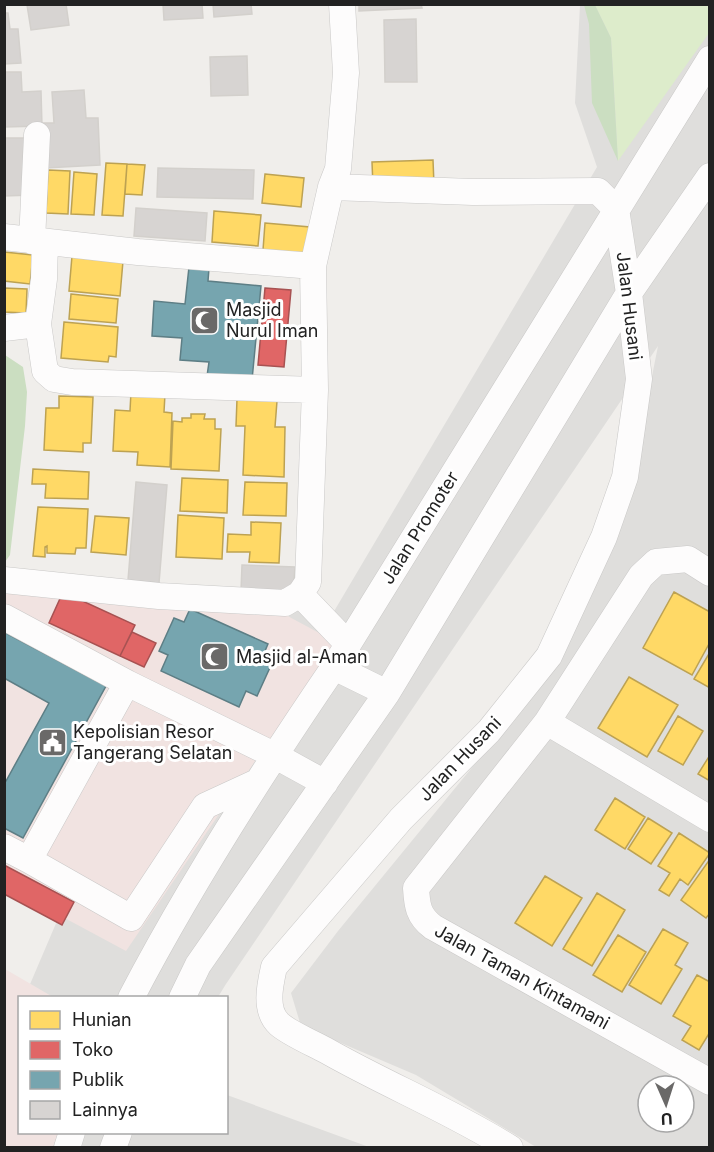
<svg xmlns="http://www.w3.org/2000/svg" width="714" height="1152" viewBox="0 0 714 1152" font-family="Inter,sans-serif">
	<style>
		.residential { fill: #dfdedc; fill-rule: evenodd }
		.commercial { fill: #f1e3e1 }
		.grass { fill: #ddeccb }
		.forest { fill: #cbdec1 }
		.homes { fill: #ffd966; stroke: #bda252; stroke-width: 1.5 }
		.shops { fill: #e06666; stroke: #a75252; stroke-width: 1.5 }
		.public { fill: #76a5af; stroke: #5d7e85; stroke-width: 1.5 }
		.building { fill: #d7d4d2; stroke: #d3d0cc; stroke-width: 1.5 }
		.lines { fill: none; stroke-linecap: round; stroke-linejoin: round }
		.minor-casing { stroke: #c9c8c7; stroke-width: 27 }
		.minor { stroke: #fdfcfc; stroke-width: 26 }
		.labels { text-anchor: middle; stroke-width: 6; stroke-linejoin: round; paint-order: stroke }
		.street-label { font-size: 18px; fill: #222; stroke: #fff }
		.poi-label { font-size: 18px; fill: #222; stroke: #fff; text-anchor: start }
	</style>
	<rect width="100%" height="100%" fill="#f0eeeb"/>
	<!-- residential -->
	<path class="residential" d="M580,5H709V1147H536L416,1075L301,1026L291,993L338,931L556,665L624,517L658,346L226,984L218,997L20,998V1132H226L227,1095L369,1147H5V985L25,996L57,921L5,587L333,613L597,167L575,103ZM648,1086H684V1122H648Z"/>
	<!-- commercial -->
	<path class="commercial" d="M4,584L282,613L336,642L126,951L5,886Z
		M5,969L53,997L20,998V1132L58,1133L53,1147H5Z"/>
	<!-- grass -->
	<path class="grass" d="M595,5H709V33L618,161L611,38Z"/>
	<!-- forest -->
	<path class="forest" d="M584,5H595L611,38L618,161L592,103L589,24Z
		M5,355L23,367L27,392L25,426L10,555L5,562Z"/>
	<!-- homes -->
	<path class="homes" d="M433,160L434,185L373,187L372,162Z
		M106,163L127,164L123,216L102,215Z
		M127,164L145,165L142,195L125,194Z
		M48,170L70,171L68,214L46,213Z
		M74,172L97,174L94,215L71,214Z
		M265,174L304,178L301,207L262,203Z
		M214,211L261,215L258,246L212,242Z
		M265,223L310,227L308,254L263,250Z
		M4,252L33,255L30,284L4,281Z
		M72,256L123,261L120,296L69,291Z
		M4,288L27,289L26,313L4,312Z
		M71,294L118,299L116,323L69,319Z
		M64,322L118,327L116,357L109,356L108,362L61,358Z
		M131,392L165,394L164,412L172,413L170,467L137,465L138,452L113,451L115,410L130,411Z
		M59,396L93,397L91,443H83V452L44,450L46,408H59Z
		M237,399L277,401L275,427H285L284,477L243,475L245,426H236Z
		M191,414H205L204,419H215V429H221L219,471L171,469L173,421L182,422V418H191Z
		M33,469L89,472L88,499L45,498L46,484H32Z
		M182,478L228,480L227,513L180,511Z
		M245,482L287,483L286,516L243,515Z
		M38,507L88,509L86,548H76L75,554L47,553V546L45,547V557L33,556Z
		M178,515L224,518L222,559L176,557Z
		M95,516L129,518L126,555L91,552Z
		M251,522L281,523L279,563L249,562L250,552H227L228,534L251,535Z
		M674,592L710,612V642L692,675L643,648Z
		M710,652V688L694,679Z
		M629,677L678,705L647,757L598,728Z
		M678,716L703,731L683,765L658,751Z
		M710,755V781L698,774Z
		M615,798L645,817L625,849L595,830Z
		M648,818L672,833L651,864L628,849Z
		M679,833L710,853L688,885L680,879L669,896L659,890L670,873L658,866Z
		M710,859V913L706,918L681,900Z
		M545,876L582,898L552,946L515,923Z
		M597,893L625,910L592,966L563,949Z
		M663,929L688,943L675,965L682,969L661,1004L629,985Z
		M618,935L646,952L622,992L593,975Z
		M697,975L710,982V1032L699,1050L682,1040L691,1026L673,1016Z"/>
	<!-- shops -->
	<path class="shops" d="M265,288L291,290L284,367L258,365Z
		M63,592L135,625L120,656L49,623Z
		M132,632L156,643L144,667L120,656Z
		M4,865L74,902L62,925L4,894Z"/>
	<!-- public -->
	<path class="public" d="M189,267L209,268L208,281L261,286L252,380L207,376L209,362L180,360L182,338L152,336L154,301L185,304Z
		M190,609L268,644L262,658L272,663L257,696L246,691L239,707L161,671L168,655L159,651L174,618L184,622Z
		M4,632L106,686L23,838L4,828V781H6L49,703L4,678Z"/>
	<!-- building -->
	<path class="building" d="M66,4L69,25L31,30L27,5Z
		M163,4H202L203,18L164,20Z
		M213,4H251L252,14L214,17Z
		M359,4H421L422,8L359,11Z
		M4,13H8L10,29H18L21,63L4,64Z
		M416,19L417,82H385L384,20Z
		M247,56L248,95L211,96L210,57Z
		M4,72H21L22,92L41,91L42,126L4,127Z
		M84,90L86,118H98L100,165L45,168L43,123H54L52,92Z
		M4,138H31L32,195L4,196Z
		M158,168L254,170L253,199L157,197Z
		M136,208L207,213L205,241L134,236Z
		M136,482L167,485L159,583L128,580Z
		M242,565L295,567L293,593L241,591Z"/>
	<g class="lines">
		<defs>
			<path id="minor" d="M331,187L473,192L598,191L616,209
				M4,237L138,252L313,266
				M32,241L37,135
				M38,324L44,279L45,242
				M4,328L38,324L45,371L54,379L72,382L315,390
				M710,573L688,559L656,562L641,576L547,722L416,888C417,905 418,916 433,927L710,1082
				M4,580L159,596L285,603L300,594L308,582L315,390L313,266L331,187L338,169L346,73L342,4
				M300,594L348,644
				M4,617L127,683
				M334,667L387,693
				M547,722L710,819
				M257,782L205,806L131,918L29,860L127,683L274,755L325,783
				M4,847L29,860
				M131,998C191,883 261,774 334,667L710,59
				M182,998L198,965L387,693L629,293L710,176
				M67,1148L72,1132
				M113,1148L119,1132
				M510,1148C451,1111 387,1085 327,1051C314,1044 289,1033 279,1024C264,1010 270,985 274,967L401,819L489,731L549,656L604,537L625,477L639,379L629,293L616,209"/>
		</defs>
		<!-- minor casing -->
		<use href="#minor" class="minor-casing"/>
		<!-- minor -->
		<use href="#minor" class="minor"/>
	</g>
	<!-- icons -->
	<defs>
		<symbol id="mosque-square" viewBox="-11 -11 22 22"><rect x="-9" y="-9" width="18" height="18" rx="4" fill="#6a6968" stroke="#fff"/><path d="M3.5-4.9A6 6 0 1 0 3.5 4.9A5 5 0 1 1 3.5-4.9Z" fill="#fff"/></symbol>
		<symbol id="civic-square" viewBox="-11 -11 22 22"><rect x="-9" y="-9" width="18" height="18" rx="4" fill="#6a6968" stroke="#fff"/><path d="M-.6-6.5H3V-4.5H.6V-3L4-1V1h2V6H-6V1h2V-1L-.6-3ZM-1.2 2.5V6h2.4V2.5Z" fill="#fff"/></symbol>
	</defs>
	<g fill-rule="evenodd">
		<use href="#mosque-square" x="188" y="304" width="33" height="33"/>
		<use href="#mosque-square" x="198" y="640" width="33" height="33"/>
		<use href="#civic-square" x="36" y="726" width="33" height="33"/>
	</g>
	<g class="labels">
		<!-- street labels -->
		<g class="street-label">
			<text transform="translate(629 306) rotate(83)" y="6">Jalan Husani</text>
			<text transform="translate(420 528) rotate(-58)" y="6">Jalan Promoter</text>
			<text transform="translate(460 759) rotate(-46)" y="6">Jalan Husani</text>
			<text transform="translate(522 977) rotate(29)" y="6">Jalan Taman Kintamani</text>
		</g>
		<!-- poi labels -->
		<g class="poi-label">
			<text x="226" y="316">Masjid<tspan x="226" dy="21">Nurul Iman</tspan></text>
			<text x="236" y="663">Masjid al-Aman</text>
			<text x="73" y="738">Kepolisian Resor<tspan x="73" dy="21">Tangerang Selatan</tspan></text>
		</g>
	</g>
	<!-- border -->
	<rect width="714" height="1152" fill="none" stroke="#222222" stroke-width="12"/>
	<!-- legend -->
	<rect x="18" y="996" width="210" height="138" fill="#ffffff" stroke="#a7a7a7" stroke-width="1.5"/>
	<rect x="30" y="1011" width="30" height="18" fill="#ffd966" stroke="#a7a7a7" stroke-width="1.5"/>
	<text x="72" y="1026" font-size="18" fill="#222222">Hunian</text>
	<rect x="30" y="1041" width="30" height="18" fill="#e06666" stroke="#a7a7a7" stroke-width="1.5"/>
	<text x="72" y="1056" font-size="18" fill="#222222">Toko</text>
	<rect x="30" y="1071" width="30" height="18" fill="#76a5af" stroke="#a7a7a7" stroke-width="1.5"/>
	<text x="72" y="1086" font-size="18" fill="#222222">Publik</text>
	<rect x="30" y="1101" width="30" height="18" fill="#d7d4d2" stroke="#a7a7a7" stroke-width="1.5"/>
	<text x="72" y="1116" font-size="18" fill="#222222">Lainnya</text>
	<!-- north arrow -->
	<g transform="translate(666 1104) rotate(177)"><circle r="28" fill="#ffffff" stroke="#a7a7a7" stroke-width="1.5"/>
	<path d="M0-4.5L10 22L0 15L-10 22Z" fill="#6a6968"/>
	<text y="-9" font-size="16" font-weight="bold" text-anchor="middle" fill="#222222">U</text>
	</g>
</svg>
